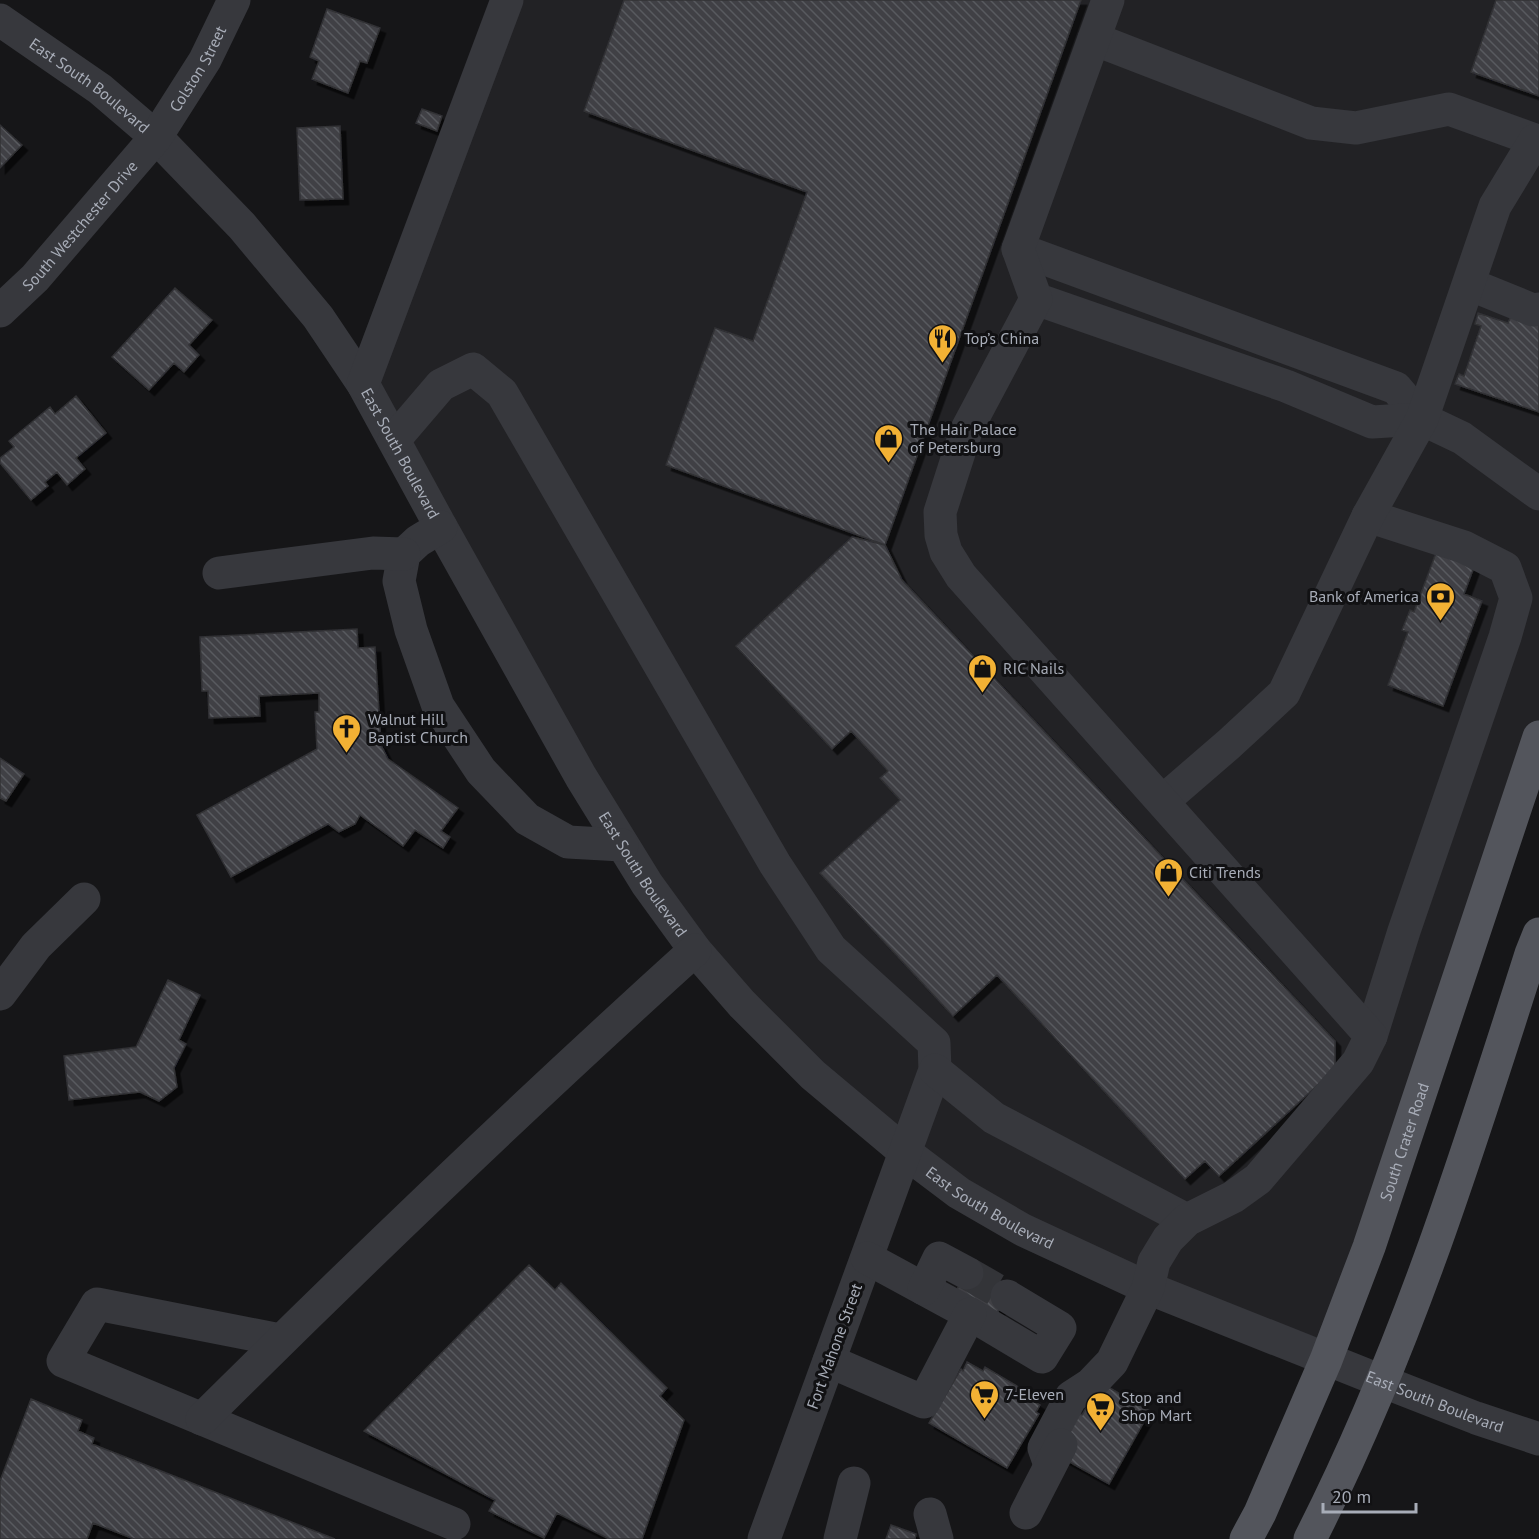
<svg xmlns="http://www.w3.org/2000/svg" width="1539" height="1539" viewBox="0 0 1539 1539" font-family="'PT Sans',sans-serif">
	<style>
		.built { fill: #222225 }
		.building { fill: url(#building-back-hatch); stroke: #303034; stroke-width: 1.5; filter: url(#shadow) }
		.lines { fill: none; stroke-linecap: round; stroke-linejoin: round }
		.minor-tunnel { stroke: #333438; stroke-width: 33; stroke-dasharray: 33 16; stroke-linecap: butt }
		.minor { stroke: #37383d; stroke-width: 33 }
		.major { stroke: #53555c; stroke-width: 33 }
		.labels { text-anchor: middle; stroke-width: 6; stroke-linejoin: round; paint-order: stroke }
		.street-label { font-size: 16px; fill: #a8adb8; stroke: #111113 }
		.poi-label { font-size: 16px; fill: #a8adb8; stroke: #111113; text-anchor: start }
	</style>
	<defs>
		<pattern id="building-back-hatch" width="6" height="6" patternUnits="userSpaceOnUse" patternTransform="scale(1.5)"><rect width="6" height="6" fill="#404145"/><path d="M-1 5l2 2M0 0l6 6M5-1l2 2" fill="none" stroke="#595a5e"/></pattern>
		<filter id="shadow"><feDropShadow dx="5.5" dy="5.5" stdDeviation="0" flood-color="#0009"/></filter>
	</defs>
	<rect width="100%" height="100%" fill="#161618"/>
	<!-- built -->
	<path class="built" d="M500,0H1539V723L1326,1360L959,1193L695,950L363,384Z"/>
	<!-- building -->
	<path class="building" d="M624,0H1081L885,545L666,465L715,328L753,341L807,192L584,111Z
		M1496,0H1539V96L1471,72Z
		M327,9L380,28L367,63L360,61L348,93L312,79L319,61L310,57Z
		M422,109L442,116L437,131L416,123Z
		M0,125L22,145L0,168Z
		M340,126L343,199L300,200L297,128Z
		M175,288L212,320L189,345L199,355L184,372L174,363L149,390L112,357Z
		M1478,313L1508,323L1511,316L1539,325V412L1455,384L1459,374L1464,376L1481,326L1475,324Z
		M76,396L106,433L76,458L85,469L67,485L57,472L45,482L48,486L31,500L0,463V458L14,447L9,441L50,407L55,414Z
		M852,537L885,545L902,580L1335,1041V1069L1219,1176L1205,1161L1185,1179L997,975L953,1016L820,873L900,800L880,778L888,771L851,731L832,749L736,646Z
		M1439,545L1477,559L1464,594L1482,601L1443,706L1388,685L1408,632L1402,630L1410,610L1414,612Z
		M357,629L358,648L375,647L381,745L388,759L458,808L441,831L450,837L443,848L415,830L403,846L360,815L355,824L339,832L328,824L231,877L197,815L317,749L315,712H319V693L259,696L260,716L209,718L208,691H202L200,637Z
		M0,758L24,774L6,801L0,798Z
		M168,980L200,995L179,1040L186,1044L174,1068L177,1087L159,1101L140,1092L69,1100L64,1056L136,1047Z
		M529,1265L555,1290L561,1283L667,1388L660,1396L684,1420L642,1539H609L557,1513L544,1538L489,1511L495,1500L364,1431Z
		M970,1268L1010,1292L992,1321L952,1297Z
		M967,1362L983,1371L985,1367L1027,1392L1025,1396L1040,1405L1036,1412L1039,1414L1007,1468L929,1423L961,1369L963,1371Z
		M1101,1383L1150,1411L1109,1484L1059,1456L1069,1407L1082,1415Z
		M31,1399L82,1420L78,1431L94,1438L92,1444L335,1539H134L93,1523L87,1539H0V1481Z
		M891,1525L916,1534L915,1539H886Z"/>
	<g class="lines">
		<!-- minor-tunnel -->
		<path class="minor-tunnel" d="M967,1273L1007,1296"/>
		<!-- minor -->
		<g class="minor">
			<path id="s1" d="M0,20L100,89L156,137L242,226L318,317L363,384L441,527L581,777L647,884L695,950L742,1004L813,1075L906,1153L959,1193L1023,1230L1148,1288L1384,1382L1476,1418L1539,1439"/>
			<path d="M1094,39L1311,123L1356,128L1449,109L1535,140"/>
			<path d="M1018,249L1396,388L1422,419L1462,438L1539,494"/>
			<path d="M1469,284L1533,310L1539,309"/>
			<path d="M1036,299L1286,386L1372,422L1422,419"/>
			<path id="s2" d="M0,311L35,278L156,137L205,60L234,0"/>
			<path d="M363,384L507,0"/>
			<path d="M394,440L441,385L473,369L502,393L775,864L831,949L934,1043L935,1070L764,1539"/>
			<path d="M1368,516L1464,547L1505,568L1516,598L1505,637L1404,931L1371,1036"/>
			<path d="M441,527L418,541L404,554L399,581L411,630L438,706L481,771L527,819L568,842L622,845"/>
			<path d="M219,573L373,553L404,554"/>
			<path d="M1163,801L1229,744L1284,693L1368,516L1422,419L1495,206L1535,140L1539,142"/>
			<path d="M0,994L36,946L84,899"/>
			<path d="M935,1070L994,1118L1187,1220"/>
			<path d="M867,1258L970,1314L1042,1357L1060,1328L1007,1296"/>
			<path d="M924,1289L939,1258L967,1273"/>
			<path d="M280,1340L97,1304L63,1361L454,1524"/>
			<path d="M829,1361L924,1402L970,1314"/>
			<path d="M202,1419C363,1259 527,1102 695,950"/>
			<path d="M1050,1465L1044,1448L1071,1397L1091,1384L1112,1362L1148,1288L1154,1262L1168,1239L1187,1220L1233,1197L1258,1179L1358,1062L1371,1036L961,576L946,552L941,535L940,512L966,431L1036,299L1018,249L1108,0"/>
			<path d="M1026,1513L1061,1445"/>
			<path d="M930,1514L937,1539"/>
			<path d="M840,1539L854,1483"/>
		</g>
		<!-- major -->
		<g class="major">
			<path id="s3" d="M1246,1539L1260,1513L1326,1360L1369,1247L1539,737"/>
			<path d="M1310,1539C1405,1353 1468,1152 1531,954L1539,934"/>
		</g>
	</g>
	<!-- icons -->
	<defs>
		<symbol id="restaurant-pin" viewBox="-11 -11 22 30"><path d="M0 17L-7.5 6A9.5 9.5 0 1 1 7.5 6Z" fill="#f2b134" stroke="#111113"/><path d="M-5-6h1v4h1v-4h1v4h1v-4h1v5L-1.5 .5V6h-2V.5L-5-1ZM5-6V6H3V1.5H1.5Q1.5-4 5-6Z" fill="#111"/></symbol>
		<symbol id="shop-pin" viewBox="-11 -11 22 30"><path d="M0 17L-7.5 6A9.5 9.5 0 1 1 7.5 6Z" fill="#f2b134" stroke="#111113"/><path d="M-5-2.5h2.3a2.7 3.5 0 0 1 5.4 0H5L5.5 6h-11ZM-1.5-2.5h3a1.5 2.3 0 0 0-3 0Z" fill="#111"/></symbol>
		<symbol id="bank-pin" viewBox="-11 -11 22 30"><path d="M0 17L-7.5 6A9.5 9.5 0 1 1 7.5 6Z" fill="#f2b134" stroke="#111113"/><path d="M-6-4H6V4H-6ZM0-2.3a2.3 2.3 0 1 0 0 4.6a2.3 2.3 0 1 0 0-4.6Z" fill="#111"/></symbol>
		<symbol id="church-pin" viewBox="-11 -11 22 30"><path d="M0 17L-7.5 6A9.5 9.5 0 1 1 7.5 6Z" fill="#f2b134" stroke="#111113"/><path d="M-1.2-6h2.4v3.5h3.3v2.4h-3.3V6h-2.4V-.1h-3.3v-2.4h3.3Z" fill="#111"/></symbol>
		<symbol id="supermarket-pin" viewBox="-11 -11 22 30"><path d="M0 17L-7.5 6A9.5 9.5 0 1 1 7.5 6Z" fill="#f2b134" stroke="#111113"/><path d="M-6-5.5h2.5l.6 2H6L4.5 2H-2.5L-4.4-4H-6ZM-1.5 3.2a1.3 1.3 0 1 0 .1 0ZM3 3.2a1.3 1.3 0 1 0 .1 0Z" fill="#111"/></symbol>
	</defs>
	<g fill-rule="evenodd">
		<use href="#restaurant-pin" x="926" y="322" width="33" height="45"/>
		<use href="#shop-pin" x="872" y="422" width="33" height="45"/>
		<use href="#bank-pin" x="1424" y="580" width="33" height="45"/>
		<use href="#shop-pin" x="966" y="652" width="33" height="45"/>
		<use href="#church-pin" x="330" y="712" width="33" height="45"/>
		<use href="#shop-pin" x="1152" y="856" width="33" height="45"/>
		<use href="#supermarket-pin" x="968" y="1378" width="33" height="45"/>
		<use href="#supermarket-pin" x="1084" y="1390" width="33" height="45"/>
	</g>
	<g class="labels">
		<!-- street labels -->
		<g class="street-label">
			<text dy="6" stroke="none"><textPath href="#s2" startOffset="314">Colston Street</textPath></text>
			<text dy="6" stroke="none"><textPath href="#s1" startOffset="111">East South Boulevard</textPath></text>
			<text dy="6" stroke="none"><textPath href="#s2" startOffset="117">South Westchester Drive</textPath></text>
			<text dy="6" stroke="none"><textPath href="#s1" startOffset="597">East South Boulevard</textPath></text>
			<text dy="6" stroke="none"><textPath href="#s1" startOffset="1083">East South Boulevard</textPath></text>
			<text dy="6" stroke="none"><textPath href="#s3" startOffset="428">South Crater Road</textPath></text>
			<text dy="6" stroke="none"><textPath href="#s1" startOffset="1569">East South Boulevard</textPath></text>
			<text transform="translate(834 1346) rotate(-70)" y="6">Fort Mahone Street</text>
			<text dy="6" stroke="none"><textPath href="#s1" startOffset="2055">East South Boulevard</textPath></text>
		</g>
		<!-- poi labels -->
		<g class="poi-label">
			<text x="964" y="344">Top’s China</text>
			<text x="910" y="435">The Hair Palace<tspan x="910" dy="18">of Petersburg</tspan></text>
			<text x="1419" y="602" text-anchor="end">Bank of America</text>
			<text x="1003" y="674">RIC Nails</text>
			<text x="368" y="725">Walnut Hill<tspan x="368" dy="18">Baptist Church</tspan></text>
			<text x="1189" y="878">Citi Trends</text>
			<text x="1005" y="1400">7-Eleven</text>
			<text x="1121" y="1403">Stop and<tspan x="1121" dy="18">Shop Mart</tspan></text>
		</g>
	</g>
	<!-- scale -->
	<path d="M1323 1503v9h93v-9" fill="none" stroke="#a8adb8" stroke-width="3"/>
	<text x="1332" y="1503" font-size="18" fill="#a8adb8" stroke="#111113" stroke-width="4.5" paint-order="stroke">20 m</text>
</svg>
